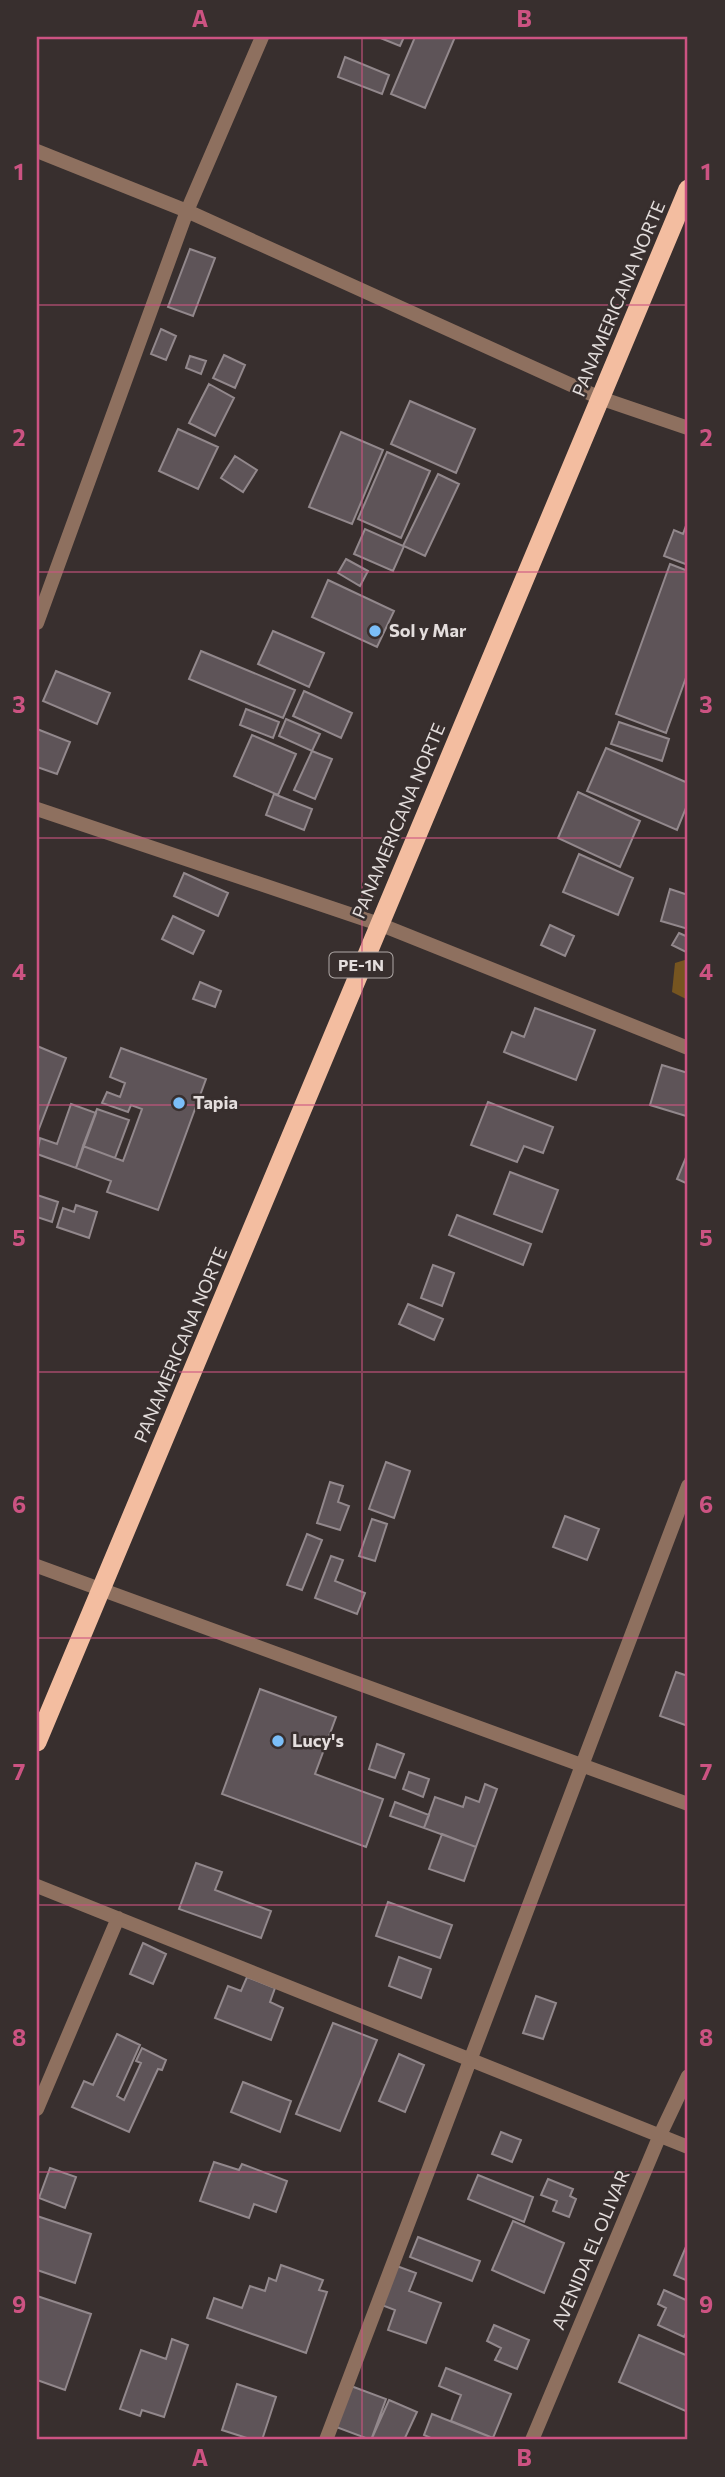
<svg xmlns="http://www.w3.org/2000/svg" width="725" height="2477" viewBox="0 0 725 2477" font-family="Commissioner,sans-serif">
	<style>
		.forest { fill: #765520 }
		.building { fill: #5e5458; stroke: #92888c; stroke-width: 2 }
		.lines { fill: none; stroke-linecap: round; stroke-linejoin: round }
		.minor { stroke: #8e705f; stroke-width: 14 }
		.trunk { stroke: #f3bda0; stroke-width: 19 }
		.grid { fill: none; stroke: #cc5382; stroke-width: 2; stroke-opacity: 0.55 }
		.poi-dot { fill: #7bbef8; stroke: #382f2e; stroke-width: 2.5 }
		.labels { text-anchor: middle; stroke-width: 5; stroke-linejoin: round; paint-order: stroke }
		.shield { fill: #382f2e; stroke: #b0aaa8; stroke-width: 2 }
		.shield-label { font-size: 16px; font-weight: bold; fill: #e4dedd }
		.street-label { font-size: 18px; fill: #e4dedd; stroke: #382f2e }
		.poi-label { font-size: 18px; font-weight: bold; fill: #e4dedd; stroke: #382f2e; text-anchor: start }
		.neatline { fill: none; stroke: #cc5382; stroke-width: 2.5 }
		.grid-label { font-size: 23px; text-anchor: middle; font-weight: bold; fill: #cc5382 }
	</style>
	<rect width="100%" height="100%" fill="#382f2e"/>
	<!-- forest -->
	<path class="forest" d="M688,959V1000L672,992L675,963Z"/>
	<!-- building -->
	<path class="building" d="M378,37H404L400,46Z
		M415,37H455L425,108L391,94Z
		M345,57L389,75L382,94L338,77Z
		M190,249L215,258L193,316L168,307Z
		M161,329L176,336L166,360L151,354Z
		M224,355L245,365L235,388L213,378Z
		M190,356L206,361L201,374L186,368Z
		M209,384L234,398L215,436L189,423Z
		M410,401L475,429L456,473L391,444Z
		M178,429L218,447L198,489L159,471Z
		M341,432L383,450L352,524L309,507Z
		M387,452L430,471L401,538L358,519Z
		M235,456L257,470L243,492L221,478Z
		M438,474L459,484L425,556L404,546L393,571L354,554L365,529L403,546Z
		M688,520V565L664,556L674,530L683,534Z
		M346,559L368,571L360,586L338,573Z
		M670,564L688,571V672L666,733L616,714Z
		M328,580L394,611L377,647L312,617Z
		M273,631L324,653L309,687L258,664Z
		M201,651L295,690L283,718L189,679Z
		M56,671L110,693L97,724L43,701Z
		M304,691L352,713L341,738L293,716Z
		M246,709L279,722L273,738L240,725Z
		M286,719L320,734L312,751L279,736Z
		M619,722L669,739L662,761L611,744Z
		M37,729L70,742L57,774L37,767Z
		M252,735L296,754L278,795L234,776Z
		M606,748L688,783V803L677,830L587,791Z
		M312,751L332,759L315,799L294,790Z
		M578,792L640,821L620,867L558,838Z
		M274,794L312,809L304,830L266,815Z
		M579,854L633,878L618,915L563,892Z
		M184,873L228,893L218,916L174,896Z
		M670,889L688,895V929L661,921Z
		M173,916L204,931L193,954L162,939Z
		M550,925L574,936L565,956L541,945Z
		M679,933L688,937V953L672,945Z
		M200,982L221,991L215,1007L193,999Z
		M535,1008L595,1030L576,1080L504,1052L512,1032L524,1037Z
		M37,1046L66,1058L37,1134Z
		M121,1048L206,1079L158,1210L107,1192L111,1181L76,1168L83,1146L123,1161L142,1109L131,1105L128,1112L102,1103L107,1092L120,1097L125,1083L110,1077Z
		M662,1065L688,1073V1107L686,1116L650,1105Z
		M488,1102L553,1127L543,1153L524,1146L517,1162L471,1145Z
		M71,1104L96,1113L76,1168L37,1154L40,1138L57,1144Z
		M97,1109L129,1120L115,1158L83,1146Z
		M687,1155H688V1184L677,1179Z
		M510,1172L558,1190L542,1232L494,1214Z
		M37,1195L58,1202L52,1222L37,1217Z
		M76,1205L97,1212L89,1238L57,1227L63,1208L74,1212Z
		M457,1215L531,1244L523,1265L449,1235Z
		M433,1265L454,1273L442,1306L421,1298Z
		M408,1304L443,1319L434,1340L399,1324Z
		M386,1462L410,1471L394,1518L369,1509Z
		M330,1482L343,1486L338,1502L349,1506L340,1530L317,1523Z
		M565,1516L599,1529L587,1560L553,1547Z
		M372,1519L387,1524L375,1561L359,1556Z
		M307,1534L322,1540L302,1590L287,1585Z
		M331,1556L343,1560L335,1581L365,1593L357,1614L315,1598Z
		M676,1672L688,1676V1726L660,1716Z
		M260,1689L336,1717L315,1774L383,1799L366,1847L222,1794Z
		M377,1744L404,1754L395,1778L369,1769Z
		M409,1772L429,1779L423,1797L403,1789Z
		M485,1784L497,1789L476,1847L424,1828L435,1797L463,1807L466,1797L479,1802Z
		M395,1802L429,1815L424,1828L390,1816Z
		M442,1834L476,1847L464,1881L429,1869Z
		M196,1863L222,1872L215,1890L271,1911L261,1938L179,1909Z
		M388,1902L452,1925L440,1958L376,1936Z
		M143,1943L166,1954L153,1984L130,1974Z
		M399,1957L431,1969L421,1998L389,1986Z
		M247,1977L275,1988L270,2002L283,2008L271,2040L215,2018L228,1986L241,1991Z
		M536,1996L556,2003L543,2039L523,2033Z
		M333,2023L377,2040L340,2131L296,2114Z
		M117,2034L140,2045L117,2096L124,2100L141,2063L136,2061L142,2048L166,2060L162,2070L158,2069L129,2132L72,2107L84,2081L93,2085Z
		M399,2054L424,2065L405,2112L379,2101Z
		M243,2082L291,2101L280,2132L231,2112Z
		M501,2132L521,2140L512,2162L492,2154Z
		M214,2162L239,2170L242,2164L287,2181L276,2212L254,2204L249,2218L200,2201Z
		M50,2168L76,2177L65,2208L39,2198Z
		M478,2175L533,2197L524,2222L468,2199Z
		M548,2179L573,2189L570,2196L576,2199L569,2217L553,2211L557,2201L541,2195Z
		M37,2216L91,2234L75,2283L37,2270Z
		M513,2221L564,2243L544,2293L492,2270Z
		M418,2237L480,2261L472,2281L410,2257Z
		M688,2242V2281L674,2275Z
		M281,2265L323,2280L319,2290L327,2292L306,2353L207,2318L214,2298L242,2308L250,2286L265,2291L269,2278L276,2281Z
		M394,2265L416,2273L409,2291L441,2303L426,2343L388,2330L395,2310L379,2304Z
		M664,2290L688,2301V2329L684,2337L658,2325L666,2308L658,2304Z
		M37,2296L91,2314L65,2390L37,2380Z
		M494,2325L529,2340L517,2369L495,2360L501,2348L487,2341Z
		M639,2335L688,2356V2412L619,2382Z
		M172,2339L188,2345L164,2417L142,2410L140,2416L120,2409L141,2350L166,2359Z
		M446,2368L511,2394L493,2438L451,2421L461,2395L439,2386Z
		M237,2384L276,2397L262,2440H253L222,2430Z
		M351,2386L386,2399L371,2440L336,2427Z
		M389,2400L417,2412L404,2440H377L372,2438Z
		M432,2414L493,2438L492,2440H435L424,2435Z"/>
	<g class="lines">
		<!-- minor -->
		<path class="minor" d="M37,151L187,211L600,398L688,428
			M37,623L187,211L262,37
			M37,809L379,924L688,1048
			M37,1566L688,1804
			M37,1886L688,2147
			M37,2109L118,1918
			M326,2440L688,1486
			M532,2440L660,2135L688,2076"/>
		<!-- trunk -->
		<path class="trunk" d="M37,1742L688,189"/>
	</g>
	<!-- grid -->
	<path class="grid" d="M362,37V2440M37,305H688M37,572H688M37,838H688M37,1105H688M37,1372H688M37,1638H688M37,1905H688M37,2172H688"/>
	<!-- markers -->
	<g class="poi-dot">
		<circle cx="375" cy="631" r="7"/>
		<circle cx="179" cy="1103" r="7"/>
		<circle cx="278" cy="1741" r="7"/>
	</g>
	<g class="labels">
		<!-- shield labels -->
		<rect class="shield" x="329.5" y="952.5" width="63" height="25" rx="5"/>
		<g class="shield-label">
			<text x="361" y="971">PE-1N</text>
		</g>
		<!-- street labels -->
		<g class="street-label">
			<text transform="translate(619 299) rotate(-67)" y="6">PANAMERICANA NORTE</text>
			<text transform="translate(399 821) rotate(-67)" y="6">PANAMERICANA NORTE</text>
			<text transform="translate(181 1345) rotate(-67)" y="6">PANAMERICANA NORTE</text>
			<text transform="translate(591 2250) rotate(-67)" y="6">AVENIDA EL OLIVAR</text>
		</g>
		<!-- poi labels -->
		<g class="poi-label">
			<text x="389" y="637">Sol y Mar</text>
			<text x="193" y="1109">Tapia</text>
			<text x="292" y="1747">Lucy's</text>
		</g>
	</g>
	<!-- border -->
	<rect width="725" height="2477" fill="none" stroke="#382f2e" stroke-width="77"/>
	<rect x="38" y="38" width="648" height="2400" class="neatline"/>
	<g class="grid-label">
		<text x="200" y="27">A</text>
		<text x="524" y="27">B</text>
		<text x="19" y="180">1</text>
		<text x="706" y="180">1</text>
		<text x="19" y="446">2</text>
		<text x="706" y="446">2</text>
		<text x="19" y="713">3</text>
		<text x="706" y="713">3</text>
		<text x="19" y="980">4</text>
		<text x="706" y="980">4</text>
		<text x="19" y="1246">5</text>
		<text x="706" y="1246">5</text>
		<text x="19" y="1513">6</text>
		<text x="706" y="1513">6</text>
		<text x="19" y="1780">7</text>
		<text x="706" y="1780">7</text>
		<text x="19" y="2046">8</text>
		<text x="706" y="2046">8</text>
		<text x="19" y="2313">9</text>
		<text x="706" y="2313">9</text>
		<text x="200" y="2466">A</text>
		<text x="524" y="2466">B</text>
	</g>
</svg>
